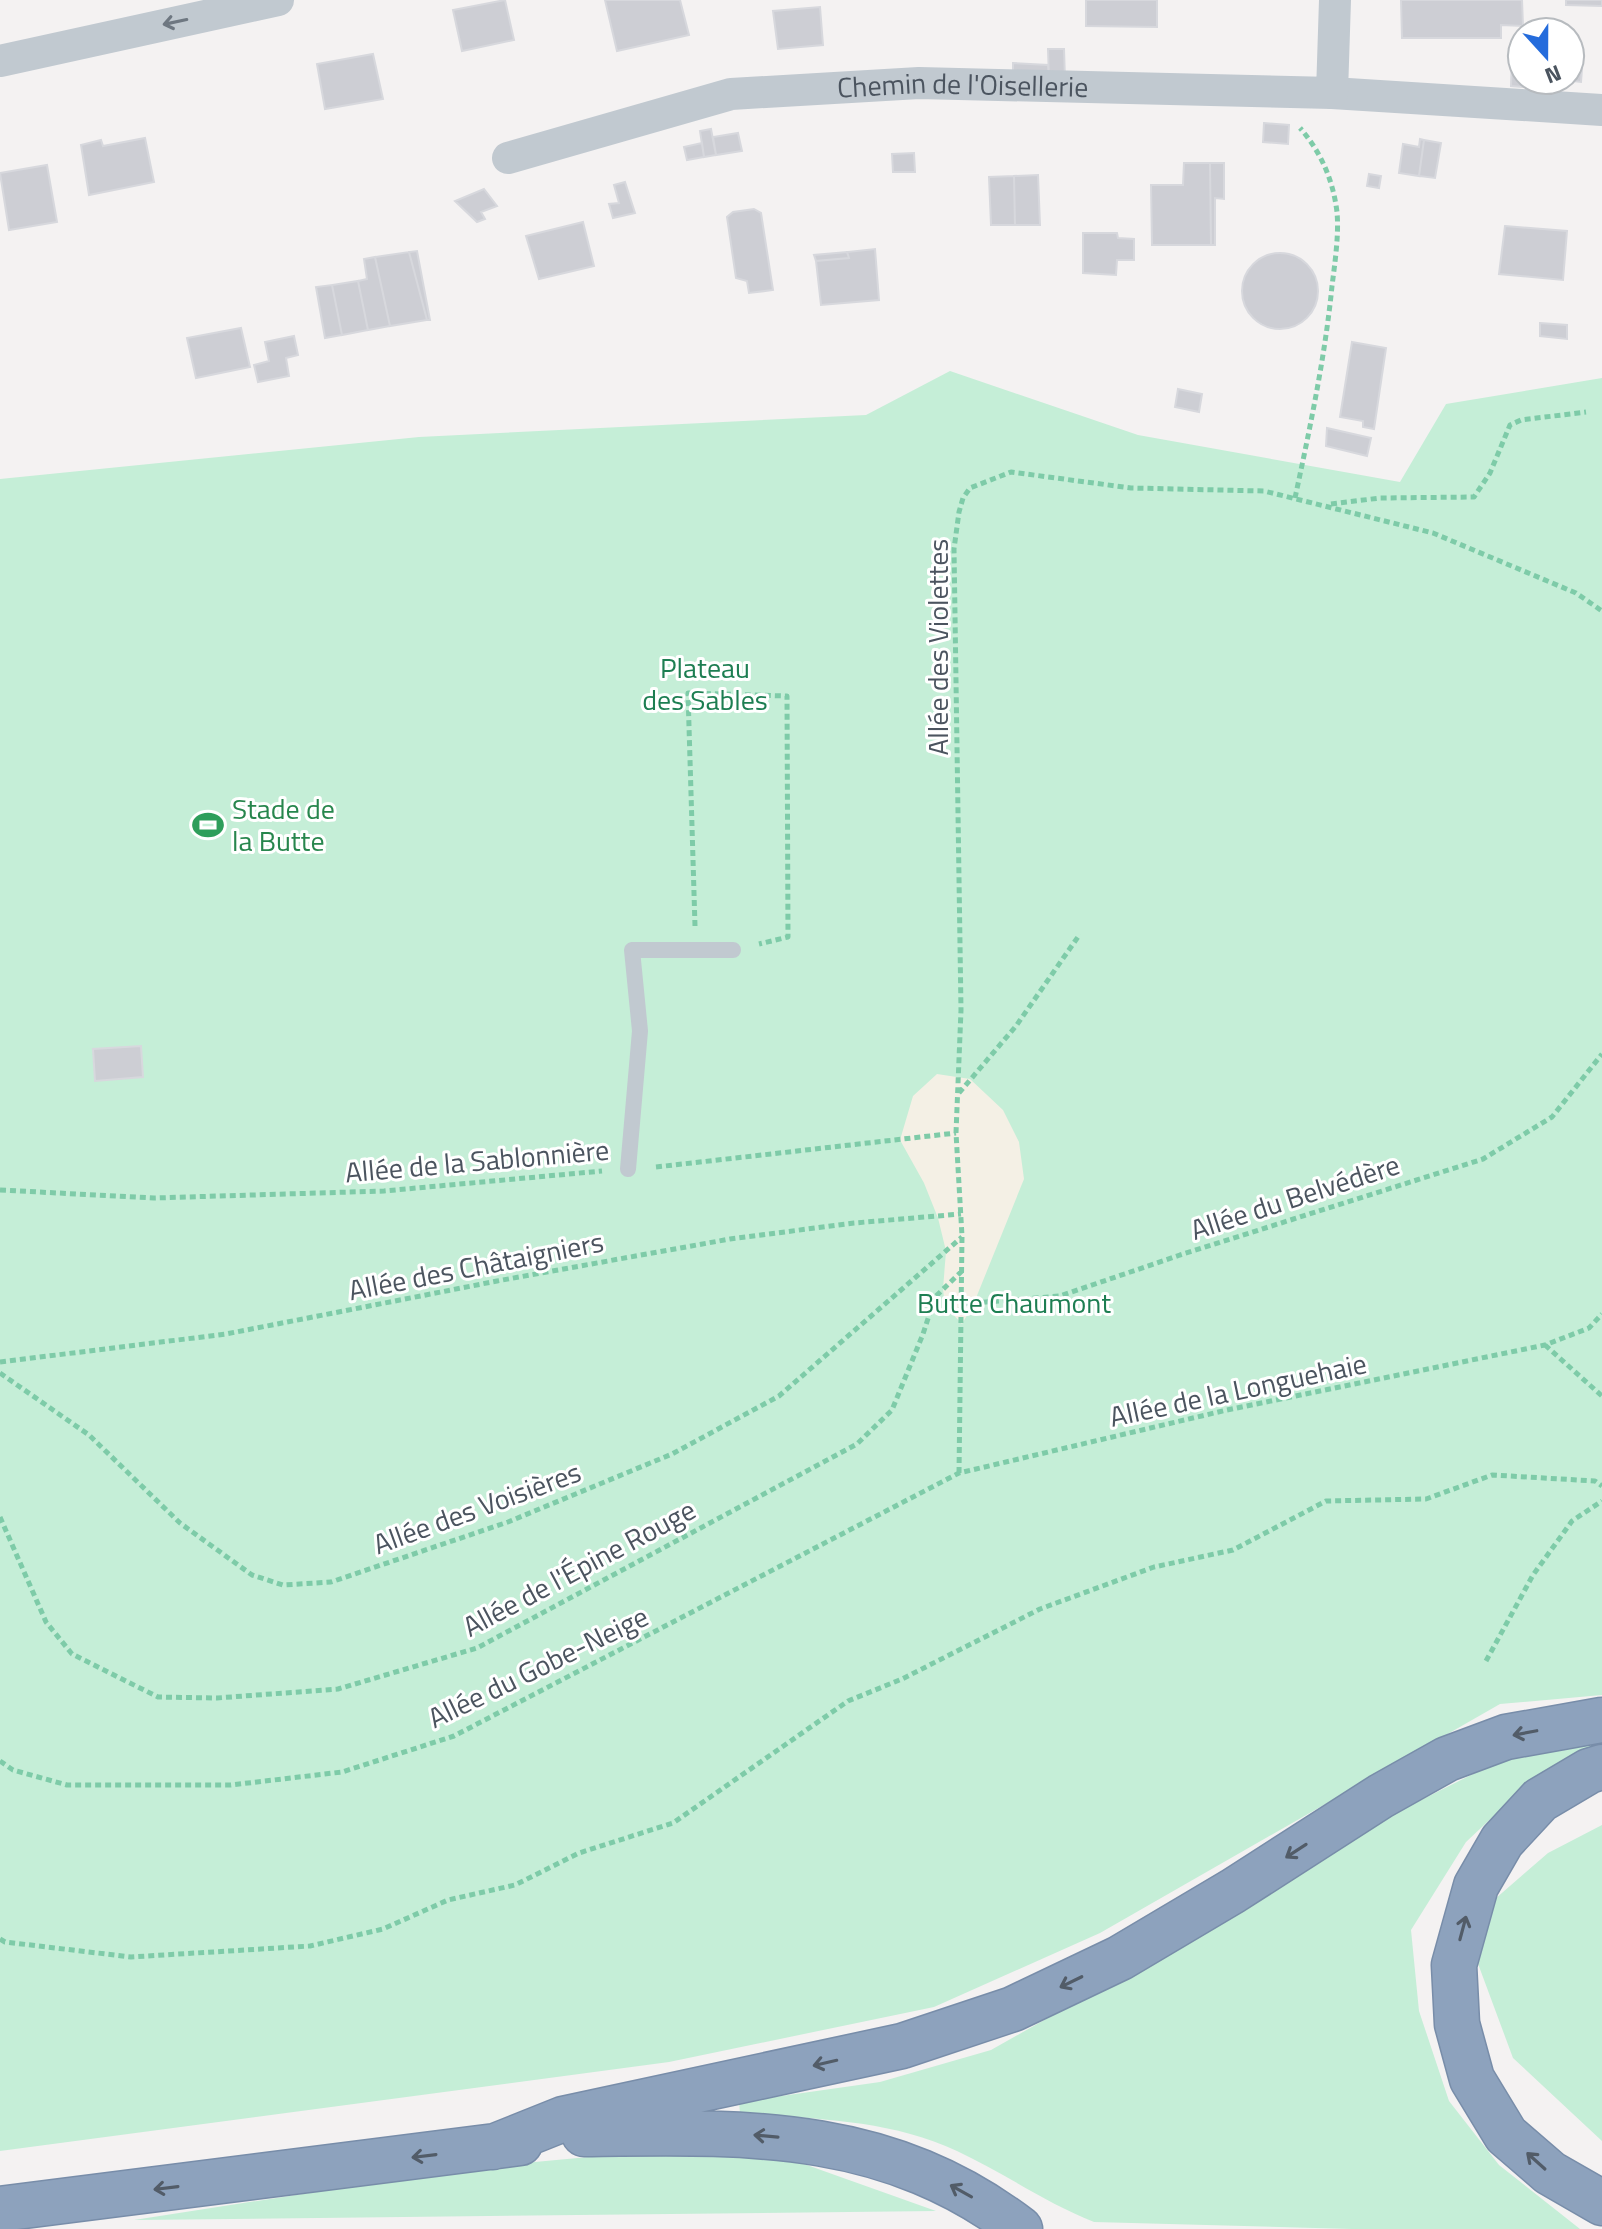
<svg xmlns="http://www.w3.org/2000/svg" width="1602" height="2229" viewBox="0 0 1602 2229" font-family="'Titillium Web',sans-serif">
	<style>
		.green { fill: #c5eed7 }
		.sand { fill: #f4f0e5 }
		.building { fill: #cdced4; stroke: #d7d8dd; stroke-width: 2 }
		.lines { fill: none; stroke-linecap: round; stroke-linejoin: round }
		.motorway-casing { stroke: #788da9; stroke-width: 47 }
		.path { stroke: #7ecba8; stroke-width: 5; stroke-dasharray: 6 4; stroke-linecap: butt }
		.service { stroke: #c1c9d0; stroke-width: 16 }
		.minor { stroke: #c1c9d0; stroke-width: 32 }
		.motorway { stroke: #8da2bd; stroke-width: 44 }
		.oneway { stroke: #6e7781 }
		.oneway2 { stroke: #525c68 }
		.labels { text-anchor: middle; stroke-width: 6; stroke-linejoin: round; paint-order: stroke }
		.street-label { font-size: 28px; fill: #4b545f; stroke: #fff }
		.park-label { font-size: 28px; fill: #1d7e52; stroke: #fff }
		.leisure-label { font-size: 28px; fill: #27864d; stroke: #fff; text-anchor: start }
	</style>
	<rect width="100%" height="100%" fill="#f4f2f2"/>
	<!-- green -->
	<path class="green" d="M950,371L1138,435L1400,482L1446,404L1602,378V1695L1500,1704L1100,1933L934,2007L669,2062L0,2151V479L419,437L866,415Z
		M1602,1737V1743L1536,1776L1466,1842L1411,1930L1419,2011L1449,2101L1499,2165L1580,2229H1352L1094,2222C1046,2203 1004,2173 957,2151C890,2119 813,2119 740,2113L739,2102L880,2082L991,2050L1174,1947L1393,1814L1527,1747Z
		M1602,1825V2141L1513,2058L1464,1926L1548,1853Z
		M685,2148L790,2159L936,2211L134,2220L470,2168Z"/>
	<!-- sand -->
	<path class="sand" d="M937,1074L970,1079L1003,1110L1019,1142L1024,1179L974,1303L962,1324L945,1306L943,1289L946,1251L938,1218L924,1183L900,1140L913,1096Z"/>
	<!-- building -->
	<path class="building" d="M505,0L514,40L462,51L453,10Z
		M605,0H680L689,35L617,51Z
		M1086,0H1157V27L1086,26Z
		M1401,0H1522L1523,26L1501,25V38H1402Z
		M1566,0H1602V6L1566,5Z
		M820,7L823,45L778,49L773,11Z
		M1048,49H1064L1065,79L1049,78Z
		M373,54L383,99L325,109L317,64Z
		M1512,56L1522,57V80H1536V88L1511,86Z
		M1013,63L1048,65L1049,78L1013,76Z
		M1570,68L1582,69L1581,82L1563,80H1570Z
		M1264,123L1289,125L1288,144L1263,142Z
		M711,129L716,155L704,157L700,131Z
		M738,133L742,151L716,155L713,137Z
		M145,138L154,182L89,195L81,145L101,140L103,146Z
		M1420,139L1424,140L1419,176L1399,173L1403,144L1419,147Z
		M1424,140L1441,143L1435,178L1419,176Z
		M702,143L704,157L687,160L684,147Z
		M914,153L915,172H893L892,154Z
		M1184,163H1210L1211,245H1152L1151,185H1183Z
		M1210,163H1224V199L1215,198V245H1211Z
		M47,165L57,222L9,230L0,173Z
		M1369,174L1381,176L1379,188L1367,186Z
		M1038,175L1040,225H1015L1014,176Z
		M1014,176L1015,225H991L989,177Z
		M625,182L635,213L613,218L609,204L619,203L614,185Z
		M484,189L497,206L481,212L485,219L477,222L455,201Z
		M754,209L761,213L773,290L749,293L747,281L736,278L727,217L733,212Z
		M583,222L594,266L539,279L526,236Z
		M1505,226L1567,231L1563,280L1499,274Z
		M1083,233H1117L1118,238L1134,239V260H1117L1116,275L1083,273Z
		M875,249L879,300L821,305L816,261L849,258L847,252Z
		M417,251L430,320H427L409,252Z
		M409,252L427,320L390,326L375,257Z
		M847,252L849,258L816,261L814,255Z
		M1242 291a38 38 0 1 1 76 0a38 38 0 1 1-76 0Z
		M375,257L390,326L368,330L358,281L367,279L364,259Z
		M358,281L368,330L342,335L332,285Z
		M332,285L342,335L325,338L316,287Z
		M1540,323L1567,325V339L1540,336Z
		M241,328L250,367L196,378L187,338Z
		M294,336L298,355L286,358L289,376L258,382L254,365L269,361L265,342Z
		M1352,342L1386,348L1374,429L1363,427V421L1340,417Z
		M1178,389L1202,394L1199,412L1175,407Z
		M1327,428L1371,438L1367,456L1326,446Z
		M141,1046L143,1077L95,1081L93,1049Z"/>
	<g class="lines">
		<defs>
			<path id="motorway" d="M1602,1767L1589,1771L1540,1800L1502,1841L1476,1886L1454,1965L1457,2024L1472,2079L1506,2135L1550,2173L1602,2203
				M584,2134C745,2132 885,2126 1020,2229
				M493,2147L563,2119L902,2046L1013,2009L1120,1958L1233,1891L1381,1796L1447,1759L1506,1737L1602,1720
				M0,2209L520,2143"/>
		</defs>
		<!-- motorway casing -->
		<use href="#motorway" class="motorway-casing"/>
		<!-- path -->
		<path class="path" d="M1295,498C1310,428 1325,357 1332,286C1335,262 1339,235 1337,212C1333,180 1321,152 1300,128
			M1331,504L1380,498L1474,497L1490,473L1510,425L1521,420L1586,412
			M695,926L688,693L787,696L788,937L759,944
			M959,1093L1016,1026L1080,934
			M656,1167L956,1133
			M0,1190L154,1198L384,1191L602,1171
			M963,1304L1060,1296L1180,1255L1483,1159L1552,1117L1602,1054
			M1545,1345L1602,1396
			M0,1362L226,1334L497,1281L730,1239L854,1223L961,1214
			M0,1373L89,1435L180,1523L252,1575L283,1585L331,1582L508,1522L672,1454L779,1396L962,1237
			M959,1473L962,1236L956,1133L961,1010L954,549L959,512L963,498L970,488L1011,472L1131,488L1264,491L1433,533L1576,593L1602,611
			M0,1517L46,1622L72,1654L158,1697L217,1698L338,1689L477,1648L857,1444L892,1410L923,1334L935,1297L962,1271
			M1486,1661L1533,1575L1572,1521L1602,1501
			M0,1761L13,1770L67,1785H231L342,1772L454,1736L959,1473L1227,1410L1545,1345L1589,1328L1602,1314
			M0,1939L5,1942L131,1957L310,1946L383,1929L448,1900L515,1885L579,1853L673,1823L848,1701L902,1679L1040,1609L1154,1567L1233,1550L1326,1501L1426,1499L1492,1475L1595,1481L1602,1486"/>
		<!-- service -->
		<path class="service" d="M628,1169L640,1031L632,950H733"/>
		<!-- minor -->
		<g class="minor">
			<path d="M0,61L278,0"/>
			<path d="M1332,93L1602,110"/>
			<path id="s1" d="M508,158L731,94L919,83L1332,93L1335,0"/>
		</g>
		<!-- motorway -->
		<use href="#motorway" class="motorway"/>
	</g>
	<!-- one-way arrows -->
	<defs><path id="oneway-shaft" d="M-6 0H5M1.5-3L5.5 0L1.5 3" fill="none" stroke-width="1.6" stroke-linecap="round" stroke-linejoin="round" transform="scale(2)"/></defs>
	<use class="oneway" href="#oneway-shaft" transform="translate(175 22) rotate(168)"/>
	<g class="oneway2">
		<use href="#oneway-shaft" transform="translate(1525 1733) rotate(169)"/>
		<use href="#oneway-shaft" transform="translate(1296 1851) rotate(147)"/>
		<use href="#oneway-shaft" transform="translate(1463 1928) rotate(-75)"/>
		<use href="#oneway-shaft" transform="translate(1071 1982) rotate(154)"/>
		<use href="#oneway-shaft" transform="translate(825 2063) rotate(167)"/>
		<use href="#oneway-shaft" transform="translate(766 2136) rotate(-175)"/>
		<use href="#oneway-shaft" transform="translate(424 2156) rotate(173)"/>
		<use href="#oneway-shaft" transform="translate(1536 2161) rotate(-138)"/>
		<use href="#oneway-shaft" transform="translate(166 2188) rotate(173)"/>
		<use href="#oneway-shaft" transform="translate(961 2191) rotate(-151)"/>
	</g>
	<!-- icons -->
	<defs>
		<symbol id="stadium-bare" viewBox="-9 -9 18 18"><path d="M0-5a6.5 5 0 1 0 0 10a6.5 5 0 1 0 0-10ZM-3.5-1.8h7v3.6h-7Z" fill="#2e9e5b" stroke="#fff" stroke-width="2.5" paint-order="stroke"/></symbol>
	</defs>
	<g fill-rule="evenodd">
		<use href="#stadium-bare" x="186" y="803" width="44" height="44"/>
	</g>
	<g class="labels">
		<!-- street labels -->
		<g class="street-label">
			<text dy="10" stroke="none"><textPath href="#s1" startOffset="464">Chemin de l'Oisellerie</textPath></text>
			<text transform="translate(938 647) rotate(-90)" y="10">Allée des Violettes</text>
			<text transform="translate(477 1161) rotate(-5)" y="10">Allée de la Sablonnière</text>
			<text transform="translate(1295 1197) rotate(-18)" y="10">Allée du Belvédère</text>
			<text transform="translate(476 1266) rotate(-11)" y="10">Allée des Châtaigniers</text>
			<text transform="translate(1238 1390) rotate(-12)" y="10">Allée de la Longuehaie</text>
			<text transform="translate(477 1508) rotate(-20)" y="10">Allée des Voisières</text>
			<text transform="translate(579 1568) rotate(-28)" y="10">Allée de l'Épine Rouge</text>
			<text transform="translate(538 1667) rotate(-26)" y="10">Allée du Gobe-Neige</text>
		</g>
		<!-- park labels -->
		<g class="park-label">
			<text x="705" y="678">Plateau<tspan x="705" dy="32">des Sables</tspan></text>
			<text x="1014" y="1313">Butte Chaumont</text>
		</g>
		<!-- leisure labels -->
		<g class="leisure-label">
			<text x="232" y="819">Stade de<tspan x="232" dy="32">la Butte</tspan></text>
		</g>
	</g>
	<!-- north arrow -->
	<g transform="translate(1546 56) rotate(159)"><circle r="38" fill="#ffffff" stroke="#b7bbbf" stroke-width="2"/>
	<path d="M0-6L14 30L0 20L-14 30Z" fill="#256cdc"/>
	<text y="-12" font-size="22" font-weight="bold" text-anchor="middle" fill="#4b545f">N</text>
	</g>
</svg>
